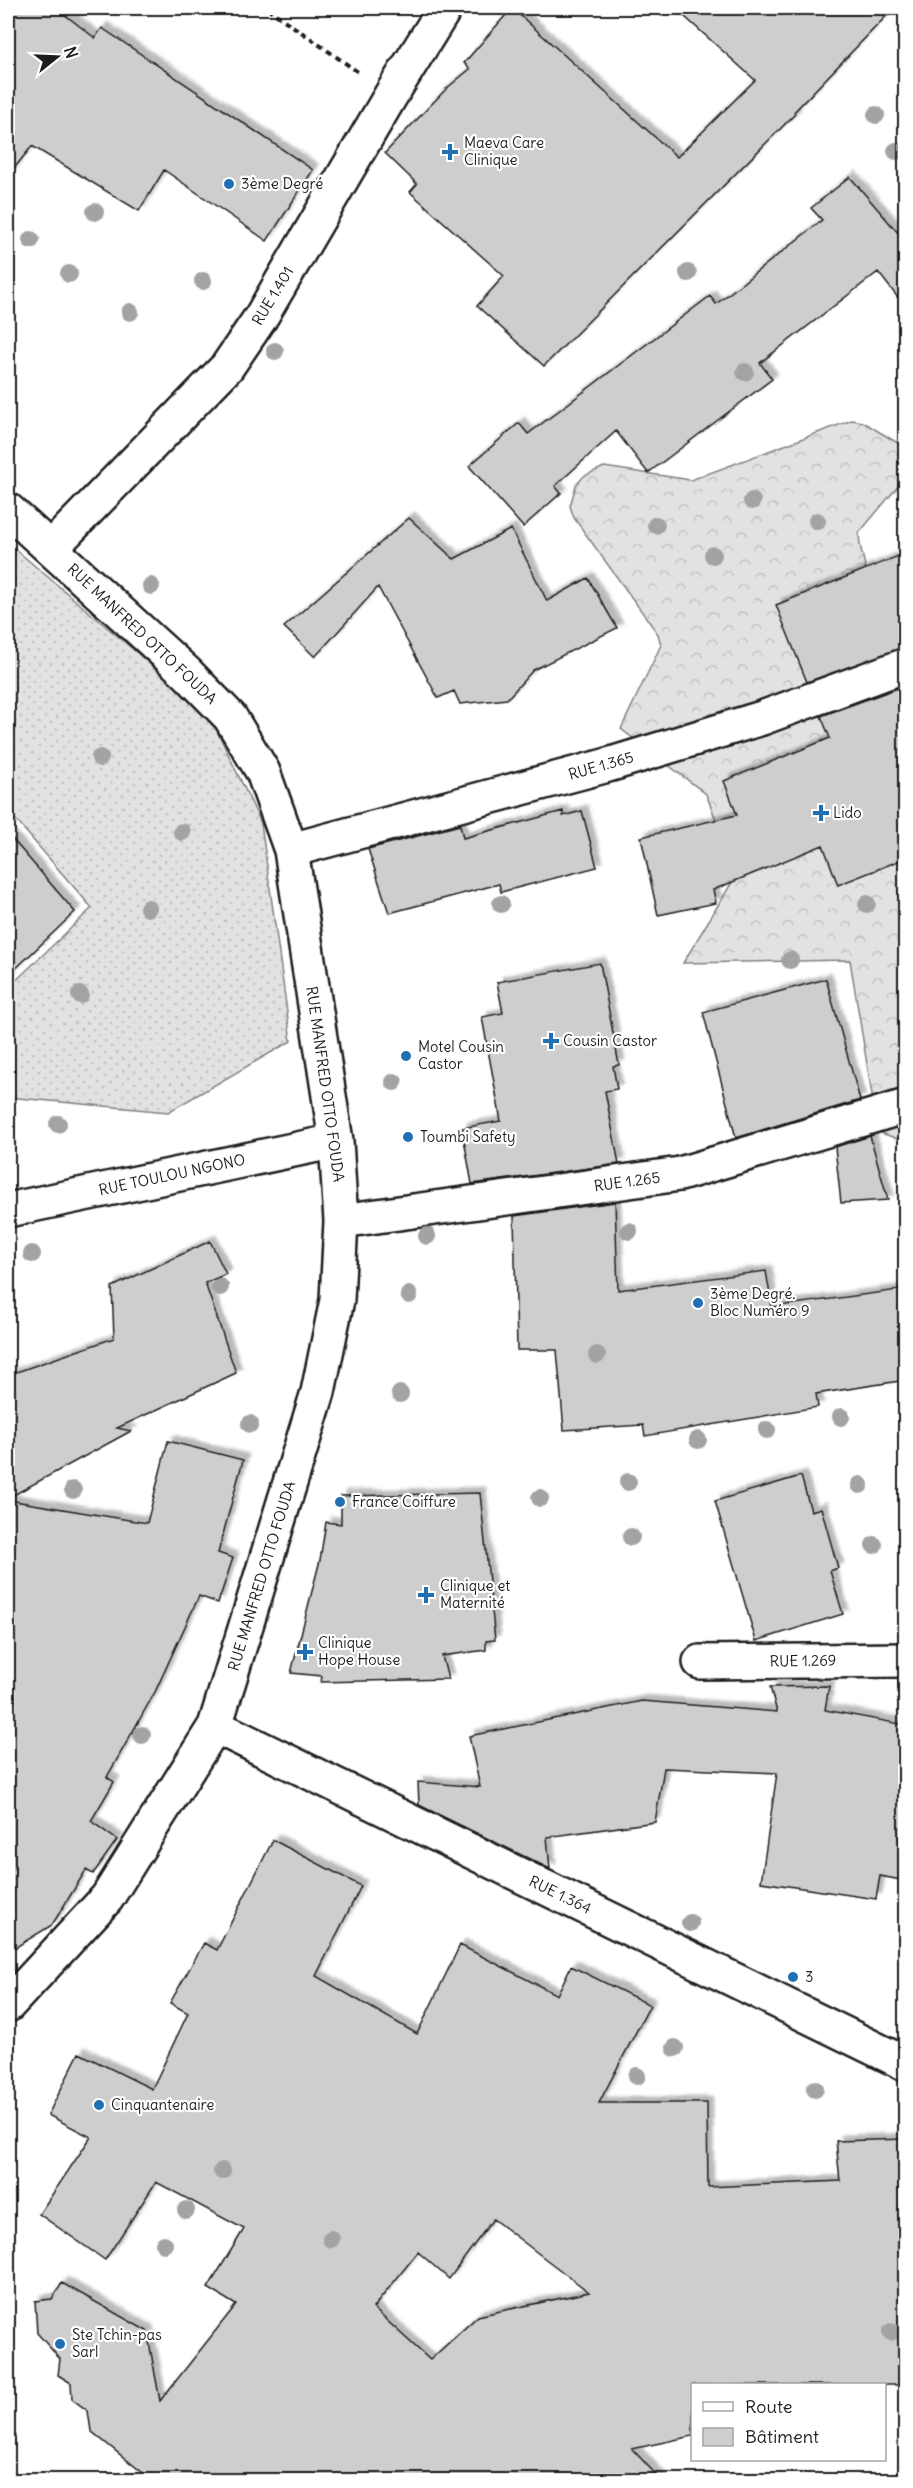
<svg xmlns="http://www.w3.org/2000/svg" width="913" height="2488" viewBox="0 0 913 2488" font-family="Delius,sans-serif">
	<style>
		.grass { fill: url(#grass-dots); stroke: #7f7f7f; stroke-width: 1.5 }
		.forest { fill: url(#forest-crowns); stroke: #7f7f7f; stroke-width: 1.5 }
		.building { fill: #cecece; stroke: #1c1c1c; stroke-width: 1.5; fill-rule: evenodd; filter: url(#shadow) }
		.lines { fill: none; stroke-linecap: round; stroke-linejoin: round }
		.minor-casing { stroke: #1c1c1c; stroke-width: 38 }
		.path { stroke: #1c1c1c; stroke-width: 4; stroke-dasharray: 6 4.5; stroke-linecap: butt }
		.minor { stroke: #fff; stroke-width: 33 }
		.tree { fill: #a3a3a3 }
		.poi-dot { fill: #1f6fb2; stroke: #fff; stroke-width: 2 }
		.labels { text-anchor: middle; stroke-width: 4.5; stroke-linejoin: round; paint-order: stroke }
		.poi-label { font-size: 15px; fill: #1c1c1c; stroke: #fff; text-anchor: start }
		.street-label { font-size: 15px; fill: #1c1c1c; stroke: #fff }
	</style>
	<defs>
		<pattern id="grass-dots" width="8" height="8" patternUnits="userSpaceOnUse" patternTransform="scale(1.5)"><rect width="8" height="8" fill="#e2e2e2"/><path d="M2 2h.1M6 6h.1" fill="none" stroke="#c1c1c1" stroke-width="1.8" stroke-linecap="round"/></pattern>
		<pattern id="forest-crowns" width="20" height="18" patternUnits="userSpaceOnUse" patternTransform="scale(1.5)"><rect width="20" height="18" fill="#e2e2e2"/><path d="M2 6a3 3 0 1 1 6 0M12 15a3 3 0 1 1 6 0" fill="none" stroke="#c1c1c1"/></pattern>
		<filter id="shadow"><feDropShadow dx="5.5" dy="-5.5" stdDeviation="1.5" flood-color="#0004"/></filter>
	</defs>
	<rect width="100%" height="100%" fill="#fff"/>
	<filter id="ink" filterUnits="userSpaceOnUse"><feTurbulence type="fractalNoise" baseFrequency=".0167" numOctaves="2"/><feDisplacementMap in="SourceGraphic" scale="12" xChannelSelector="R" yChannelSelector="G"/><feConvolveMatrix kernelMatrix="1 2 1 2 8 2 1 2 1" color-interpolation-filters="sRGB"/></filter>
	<g filter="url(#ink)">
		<!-- grass -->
		<path class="grass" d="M8,543L209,714L261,823L291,1041L168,1112L8,1097V988L92,908L8,811Z"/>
		<!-- forest -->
		<path class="forest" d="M852,420L863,422L906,448L905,478L859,533L860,545L883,642L905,660V1139H898L878,1132L850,960L683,963L737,874L706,794L621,729L661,645L658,634L574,518L570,506L576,485L584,476L604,467L691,480Z"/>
		<!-- building -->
		<path class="building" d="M8,8H56L95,38L102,28L313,170L267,241L164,170L139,211L32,146L8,176Z
			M512,8L677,157L755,80L675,8H894L794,112L795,114L544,366L477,306L504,276L410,192L417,184L385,153L447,88L470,69L464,63Z
			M850,177L906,242V308L878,272L760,363L772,379L648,473L616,431L555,486L561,493L523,527L469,466L519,423L528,434L710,296L716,304L822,220L811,208Z
			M409,518L454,559L511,529L547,601L588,578L617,628L533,670L507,699L460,704L454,691L438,698L378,587L315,657L284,627Z
			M906,553V647L807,682L776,605Z
			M906,685V858L838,885L823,845L713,890L716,903L658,915L641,837L737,815L724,781L830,738L821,716Z
			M563,811V816L582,811L597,867L501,892L499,884L389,913L368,849L460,825L463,838Z
			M8,834L75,912L8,976Z
			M600,963L619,1065L613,1066L617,1089L605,1091L619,1164L472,1184L462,1128L501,1121L482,1017L503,1013L497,982Z
			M826,979L860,1100L736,1138L703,1012Z
			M870,1136L888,1200L841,1203L835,1147Z
			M615,1202L618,1290L766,1271L772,1307L906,1289V1380L816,1394L818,1407L645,1436L643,1425L564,1430L557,1350H517L514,1216Z
			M210,1241L226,1274L205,1283L236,1373L117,1428L131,1431L8,1498V1375L114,1338L112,1287Z
			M168,1441L243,1460L218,1553L233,1558L218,1603L199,1596L155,1692L107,1777L114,1782L91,1821L117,1840L93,1874L86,1870L52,1925L8,1952V1500L147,1523Z
			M801,1476L811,1511L821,1508L838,1568L830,1571L843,1614L756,1641L715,1501Z
			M480,1493L495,1640L486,1641V1650L442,1656L448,1679L321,1682L322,1676L291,1673L320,1560L326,1522L341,1524V1496Z
			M829,1686L825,1710L906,1725V1881L880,1876L876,1899L761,1882L777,1773L664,1768L655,1822L547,1837L550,1869L419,1805L418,1782L480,1787L469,1736L642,1701L777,1712L770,1687Z
			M273,1840L361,1886L316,1976L417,2034L460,1945L557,1995L571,1966L650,2005L599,2103H707L708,2187L840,2181L836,2141L906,2139V2385H693V2436L632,2449L662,2481H153L91,2431L88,2411L72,2399L71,2383L58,2375L60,2359L37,2333L35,2301L52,2299L62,2283L147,2331L160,2401L236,2305L208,2288L244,2229L156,2182L105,2260L39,2214L91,2137L48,2115L79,2053L152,2089L188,2013L170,2003L204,1943L217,1950ZM493,2219L589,2292L478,2316L430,2360L373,2308L418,2252L449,2279Z"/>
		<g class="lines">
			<defs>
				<path id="minor" d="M8,510L187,673L230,717L263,772L291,850L336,1141L341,1221L337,1300L318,1392L215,1726L107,1898L8,2005
					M51,548L227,367L261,317L391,95L445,8
					M291,850L608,765L762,718L906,665
					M8,1210L336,1141
					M341,1221L680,1174L906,1106
					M700,1662L906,1660
					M215,1726L906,2064"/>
			</defs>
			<!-- minor casing -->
			<use href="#minor" class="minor-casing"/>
			<!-- path -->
			<path class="path" d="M267,8L358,72"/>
			<!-- minor -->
			<use href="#minor" class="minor"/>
		</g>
		<!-- trees -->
		<g class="tree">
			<circle cx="876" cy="115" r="9"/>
			<circle cx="896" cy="151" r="9"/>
			<circle cx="95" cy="212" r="9"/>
			<circle cx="31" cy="240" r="9"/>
			<circle cx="688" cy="273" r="9"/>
			<circle cx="69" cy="274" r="9"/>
			<circle cx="203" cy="281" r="9"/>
			<circle cx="130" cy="312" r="9"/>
			<circle cx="275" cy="351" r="9"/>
			<circle cx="745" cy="372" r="9"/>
			<circle cx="752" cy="501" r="9"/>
			<circle cx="817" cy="521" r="9"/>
			<circle cx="656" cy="525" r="9"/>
			<circle cx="713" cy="555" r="9"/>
			<circle cx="151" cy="586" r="9"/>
			<circle cx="100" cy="758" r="9"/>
			<circle cx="182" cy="832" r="9"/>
			<circle cx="501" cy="904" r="9"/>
			<circle cx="867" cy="904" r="9"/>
			<circle cx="148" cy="908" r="9"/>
			<circle cx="790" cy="960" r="9"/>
			<circle cx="80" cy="995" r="9"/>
			<circle cx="394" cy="1082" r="9"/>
			<circle cx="58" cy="1124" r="9"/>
			<circle cx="629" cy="1231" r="9"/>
			<circle cx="427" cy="1236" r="9"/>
			<circle cx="32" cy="1254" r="9"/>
			<circle cx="220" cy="1287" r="9"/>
			<circle cx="409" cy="1295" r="9"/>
			<circle cx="597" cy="1355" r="9"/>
			<circle cx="400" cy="1394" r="9"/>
			<circle cx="841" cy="1417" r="9"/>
			<circle cx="250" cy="1424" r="9"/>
			<circle cx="767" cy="1430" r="9"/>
			<circle cx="698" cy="1440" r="9"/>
			<circle cx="628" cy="1482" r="9"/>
			<circle cx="860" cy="1485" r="9"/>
			<circle cx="73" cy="1490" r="9"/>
			<circle cx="540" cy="1498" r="9"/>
			<circle cx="631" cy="1537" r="9"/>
			<circle cx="874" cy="1545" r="9"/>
			<circle cx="142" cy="1735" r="9"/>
			<circle cx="690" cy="1923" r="9"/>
			<circle cx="675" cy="2048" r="9"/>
			<circle cx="637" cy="2076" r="9"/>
			<circle cx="815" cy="2089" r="9"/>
			<circle cx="222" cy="2171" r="9"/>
			<circle cx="186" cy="2210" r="9"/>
			<circle cx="331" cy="2239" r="9"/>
			<circle cx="164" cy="2244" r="9"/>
			<circle cx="891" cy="2332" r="9"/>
		</g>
	</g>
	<!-- markers -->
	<g class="poi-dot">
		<path d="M447 143h6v6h6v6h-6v6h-6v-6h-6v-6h6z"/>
		<circle cx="229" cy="184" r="6"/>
		<path d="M818 804h6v6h6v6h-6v6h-6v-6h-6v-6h6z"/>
		<path d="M548 1032h6v6h6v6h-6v6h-6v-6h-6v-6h6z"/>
		<circle cx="406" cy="1056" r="6"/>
		<circle cx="408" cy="1137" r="6"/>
		<circle cx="698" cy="1303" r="6"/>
		<circle cx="340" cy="1502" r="6"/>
		<path d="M423 1586h6v6h6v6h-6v6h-6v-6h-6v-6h6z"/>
		<path d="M302 1643h6v6h6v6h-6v6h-6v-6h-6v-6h6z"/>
		<circle cx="793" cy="1977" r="6"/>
		<circle cx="99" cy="2105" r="6"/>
		<circle cx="60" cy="2344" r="6"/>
	</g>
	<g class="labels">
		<!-- poi labels -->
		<g class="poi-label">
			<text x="464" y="148">Maeva Care<tspan x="464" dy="17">Clinique</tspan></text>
			<text x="241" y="189">3ème Degré</text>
			<text x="833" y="818">Lido</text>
			<text x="563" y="1046">Cousin Castor</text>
			<text x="418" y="1052">Motel Cousin<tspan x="418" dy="17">Castor</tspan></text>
			<text x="420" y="1142">Toumbi Safety</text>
			<text x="710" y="1299">3ème Degré.<tspan x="710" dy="17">Bloc Numéro 9</tspan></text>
			<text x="352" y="1507">France Coiffure</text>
			<text x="440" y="1591">Clinique et<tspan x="440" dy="17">Maternité</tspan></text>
			<text x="318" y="1648">Clinique<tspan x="318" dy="17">Hope House</tspan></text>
			<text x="805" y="1982">3</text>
			<text x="111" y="2110">Cinquantenaire</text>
			<text x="72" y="2340">Ste Tchin-pas<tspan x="72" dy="17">Sarl</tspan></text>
		</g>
		<!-- street labels -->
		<g class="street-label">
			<text transform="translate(273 296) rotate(-59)" y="5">RUE 1.401</text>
			<text transform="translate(142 634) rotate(43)" y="5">RUE MANFRED OTTO FOUDA</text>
			<text transform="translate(601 766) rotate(-16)" y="5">RUE 1.365</text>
			<text transform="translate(325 1084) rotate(82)" y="5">RUE MANFRED OTTO FOUDA</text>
			<text transform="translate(172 1175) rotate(-12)" y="5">RUE TOULOU NGONO</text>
			<text transform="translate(627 1182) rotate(-8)" y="5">RUE 1.265</text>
			<text transform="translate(262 1576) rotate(-73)" y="5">RUE MANFRED OTTO FOUDA</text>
			<text transform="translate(803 1661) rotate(-1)" y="5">RUE 1.269</text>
			<text transform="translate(560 1895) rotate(26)" y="5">RUE 1.364</text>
		</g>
	</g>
	<!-- margin -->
	<rect width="913" height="2488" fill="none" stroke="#fff" stroke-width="30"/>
	<rect x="15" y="15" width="883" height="2458" fill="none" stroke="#1c1c1c" stroke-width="2" filter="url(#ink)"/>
	<!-- legend -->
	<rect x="691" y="2383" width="195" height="78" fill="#ffffff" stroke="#a4a4a4" stroke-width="1.5"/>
	<rect x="703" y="2402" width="30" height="9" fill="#ffffff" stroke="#a4a4a4" stroke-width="1.5"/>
	<text x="745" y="2413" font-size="18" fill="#1c1c1c">Route</text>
	<rect x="703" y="2428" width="30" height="18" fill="#cecece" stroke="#a4a4a4" stroke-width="1.5"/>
	<text x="745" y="2443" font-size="18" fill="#1c1c1c">Bâtiment</text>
	<!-- north arrow -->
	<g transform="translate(57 57) rotate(72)" stroke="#ffffff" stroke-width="4.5" paint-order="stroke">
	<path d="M0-4.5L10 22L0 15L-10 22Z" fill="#1c1c1c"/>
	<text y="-9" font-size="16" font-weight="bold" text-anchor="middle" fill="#1c1c1c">N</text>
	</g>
</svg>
